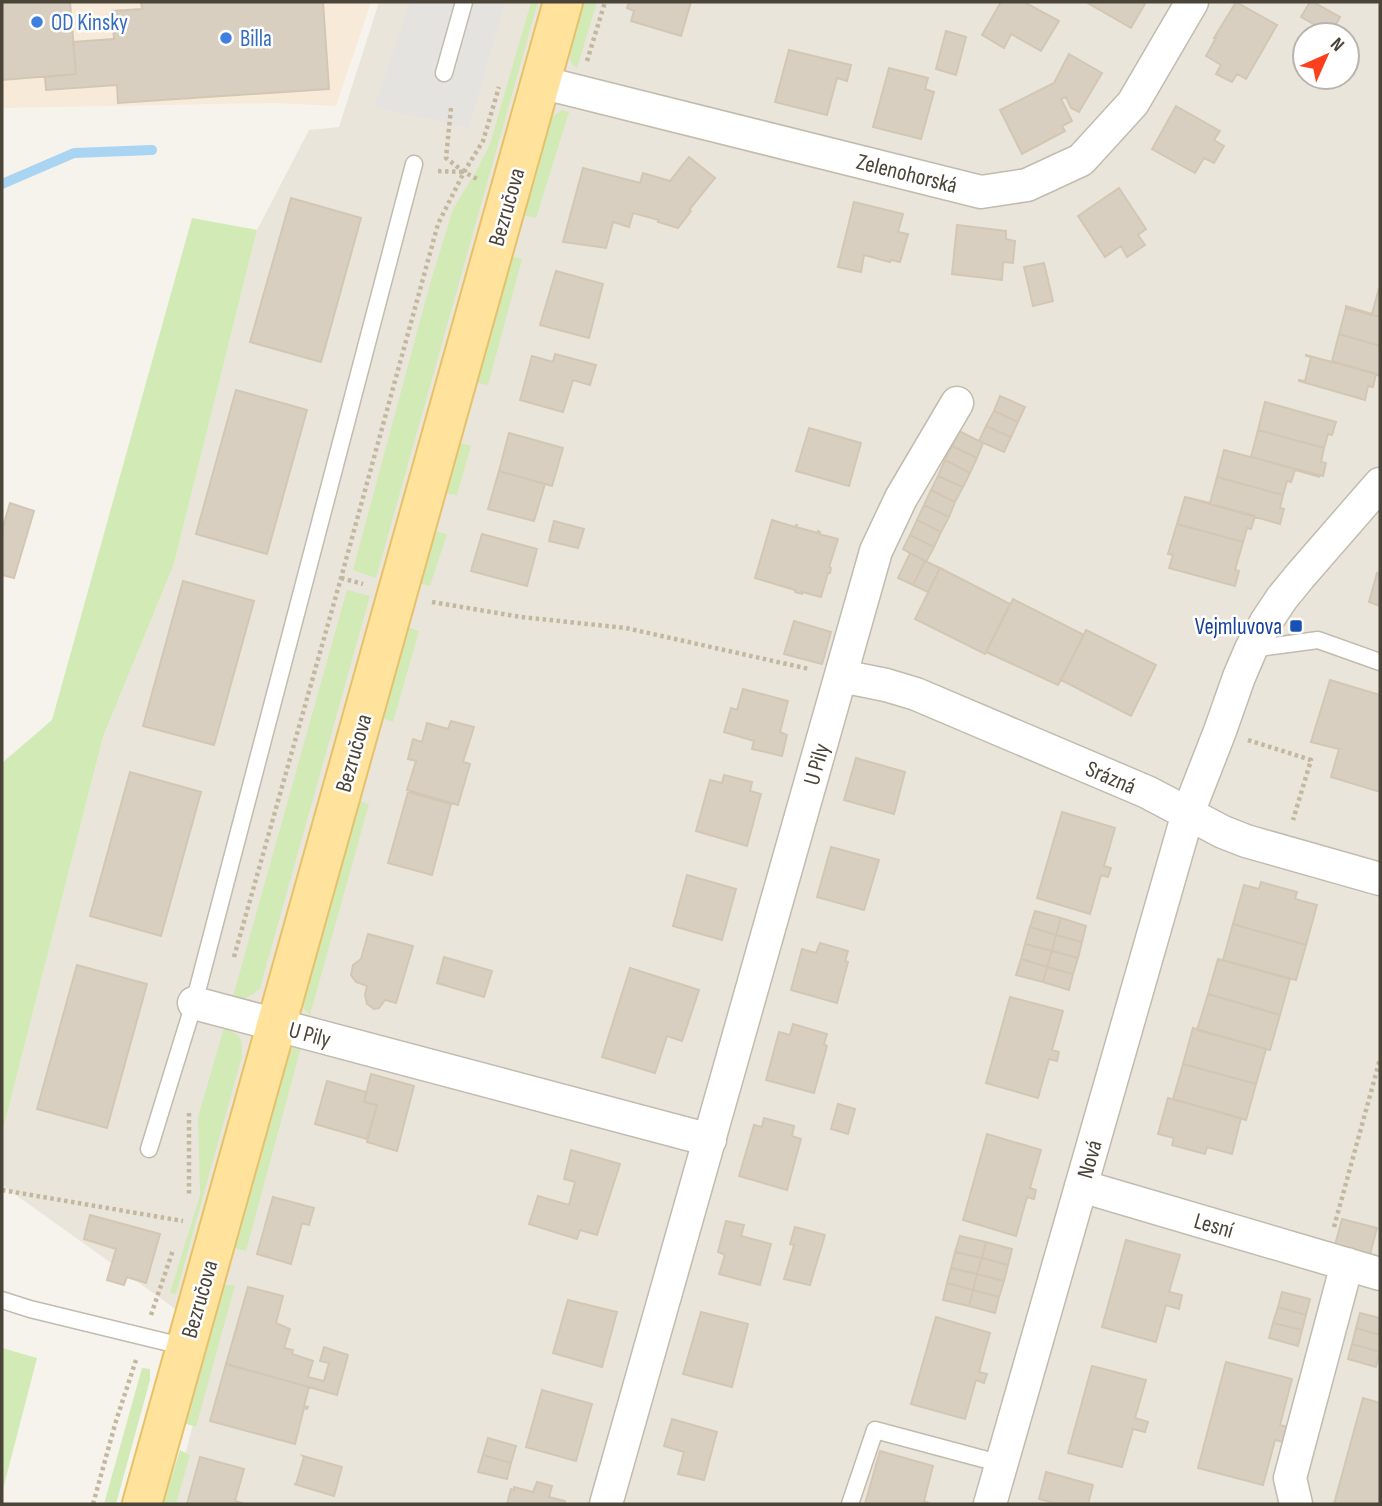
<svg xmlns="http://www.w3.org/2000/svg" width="1382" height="1506" viewBox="0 0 1382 1506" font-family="'Sofia Sans Condensed',sans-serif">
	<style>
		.residential { fill: #eae5da; fill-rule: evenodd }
		.commercial { fill: #f7ead8 }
		.green { fill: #d2eab5 }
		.parking { fill: #e5e3e0 }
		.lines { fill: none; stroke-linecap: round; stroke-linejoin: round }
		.stream { stroke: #a9d4f2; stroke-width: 10 }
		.building { fill: #d8cfc1; stroke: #d3c7b4; stroke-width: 2 }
		.service-casing { stroke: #c2bbae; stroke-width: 19 }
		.minor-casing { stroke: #c2bbae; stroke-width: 35 }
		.primary-casing { stroke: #e6c16a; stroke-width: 42 }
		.path { stroke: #c4b79f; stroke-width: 4.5; stroke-dasharray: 3.5 3.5; stroke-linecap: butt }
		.service { stroke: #fff; stroke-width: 16 }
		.minor { stroke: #fff; stroke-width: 32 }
		.primary { stroke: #ffe39c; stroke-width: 38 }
		.shop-dot { fill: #3f7fe0; stroke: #fff; stroke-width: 2.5 }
		.transit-dot { fill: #1a4fb4; stroke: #fff; stroke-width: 2.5 }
		.labels { text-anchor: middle; stroke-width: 5; stroke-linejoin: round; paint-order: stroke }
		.shop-label { font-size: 23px; fill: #366cbe; stroke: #fff; text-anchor: start }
		.street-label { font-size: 23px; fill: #4b4439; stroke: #fff }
		.transit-label { font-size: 23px; fill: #164399; stroke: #fff; text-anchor: end }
	</style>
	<rect width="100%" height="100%" fill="#f6f3ec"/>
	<!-- residential -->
	<path class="residential" d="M379,2H1380V1504H172L216,1338L2,1185V1134L103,737L174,564L257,230L309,130L339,127ZM1305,35H1347V77H1305Z"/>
	<!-- commercial -->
	<path class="commercial" d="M2,2H371L336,106L275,103L2,108Z"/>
	<!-- green -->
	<path class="green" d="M531,2H538L376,578L353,570L430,284L453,209L477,170L490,144Z
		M580,2H597L577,68L572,64L568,54Z
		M562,110L569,112L536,218L518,214L547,121Z
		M192,218L257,230L174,564L103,737L2,1134V763L52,720Z
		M511,256L522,259L488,385L474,382Z
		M458,442L471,446L457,495L443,493Z
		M434,531L447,534L430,586L418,583Z
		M347,590L370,596L260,988C251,996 245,1000 232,1000Z
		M407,627L419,631L393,722L380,717Z
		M359,801L369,804L310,1015L304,1009L302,1001Z
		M224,1028C242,1035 242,1038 242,1056L176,1294L170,1293L200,1195L198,1117Z
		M294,1047H301L246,1251L234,1248L286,1055Z
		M223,1285H235L196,1427L184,1423Z
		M2,1348L37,1358L2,1493Z
		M142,1368L150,1369V1380L116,1504H104Z
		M180,1450L190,1455L176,1504H163Z"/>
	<!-- parking -->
	<path class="parking" d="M410,2H505L469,128L374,107Z"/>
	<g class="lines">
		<!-- stream -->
		<path class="stream" d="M2,184L74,153L152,150"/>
	</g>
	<!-- building -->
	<path class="building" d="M2,2H70L76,74L2,80Z
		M141,2H323L329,89L118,103L117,85L46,90L45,77L76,74L73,42L114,39L112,11L142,9Z
		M629,2H691L681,36L631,21L634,11L627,8Z
		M1001,2H1024L1059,21L1041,51L1011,34L1004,48L982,35Z
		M1086,2H1146L1131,28Z
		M1236,2L1277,25L1246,79L1237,74L1232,82L1216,74L1221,65L1206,56L1216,38H1214Z
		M1310,2H1313L1340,17L1331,34L1301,17Z
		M946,31L966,37L956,75L936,69Z
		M789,50L851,65L847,81L837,78L827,115L775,102Z
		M1069,54L1102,73L1079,112L1071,108L1066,97L1061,99L1072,121L1062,126L1065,131L1022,154L1000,110L1054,83Z
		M889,68L928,78L925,89L934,92L921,139L873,127Z
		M1176,106L1220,131L1214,140L1224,146L1214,163L1204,158L1195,173L1152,149Z
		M689,157L715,178L689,210L691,211L678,228L658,222L659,220L633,213L629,227L613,222L606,248L563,242L583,168L640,183L643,173L670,181Z
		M1119,188L1146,229L1138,235L1145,245L1127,257L1121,246L1105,257L1078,216Z
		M291,198L361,218L321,362L250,342Z
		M854,202L903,214L898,232L908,234L900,262L891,260L890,262L864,255L861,272L838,267Z
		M957,225L1006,231V239L1015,241L1013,263L1003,262L1002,280L952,274Z
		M1044,263L1053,301L1033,306L1024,267Z
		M556,271L603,284L589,338L540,325Z
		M1379,288L1380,317L1346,308V306L1372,314Z
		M1346,308L1380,317V346L1339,334Z
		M1339,334L1380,346V375L1332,361Z
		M555,354L596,365L590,385L573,380L563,412L520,400L532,356L553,362Z
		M1306,355L1380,375V376L1376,374L1373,387L1368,386L1365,400L1299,381V380L1305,381L1311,357L1306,356Z
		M236,390L307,410L267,554L196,534Z
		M1000,396L1025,407L1018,422L994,411Z
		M1265,402L1336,422L1332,435L1328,434L1324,448L1258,430Z
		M994,411L1018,422L1011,437L986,426Z
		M986,426L1011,437L1004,452L979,441Z
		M809,428L861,443L849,486L796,471Z
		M1258,430L1324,448L1321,462L1326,463L1323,476L1251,457Z
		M959,431L983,443L977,458L952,446Z
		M509,433L563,448L552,486L499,471Z
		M952,446L977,458L970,473L945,460Z
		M1224,450L1310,473L1320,477L1295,470L1291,482L1287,481L1283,495L1217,477Z
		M945,460L970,473L963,487L938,476Z
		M499,471L545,484L534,521L488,509Z
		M938,476L963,487L955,502L931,490Z
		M1217,477L1283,495L1280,508L1284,509L1280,524L1185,497L1210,503Z
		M931,490L955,502L949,517L924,505Z
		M1185,497L1255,516L1251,529L1247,528L1243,542L1177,524Z
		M10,503L34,511L14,578L2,575V530Z
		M924,505L949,517L941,532L917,520Z
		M772,520L795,527L796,525H797L796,527L818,533V531L820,532L819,534L838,539L829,567L831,568L830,573H828L821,597L802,592V594L795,592V590L755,578Z
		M917,520L941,532L934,547L910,535Z
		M554,521L584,529L578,548L549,541Z
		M1177,524L1243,542L1235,570L1239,571L1235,586L1169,568L1173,555L1168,554Z
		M482,534L537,549L527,586L471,571Z
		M910,535L934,547L926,562L903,549Z
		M910,553L925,561L913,585L898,578Z
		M925,561L940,568L928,592L913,585Z
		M940,568L1010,604L985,654L915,619Z
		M1377,573L1380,574V606L1369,602Z
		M183,581L254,601L214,745L143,726Z
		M1013,599L1084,635L1058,685L986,652Z
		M794,621L831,632L822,664L784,654Z
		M1086,630L1156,665L1131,716L1061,680Z
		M1330,680L1380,695V792L1331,777L1339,749L1311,742Z
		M743,689L788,701L780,732L787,735L782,756L752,749L754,741L724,732L731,708L737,710Z
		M451,721L474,727L463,762L470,764L458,805L407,790L416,761L408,759L413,739L422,742L427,723L448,729Z
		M856,758L905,772L894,814L844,800Z
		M130,772L201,792L161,936L90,916Z
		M724,775L752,782L750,791L761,794L747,846L696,831L710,780L722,783Z
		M408,792L451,804L432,875L388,863Z
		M1062,812L1115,828L1104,866L1111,868L1108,877L1101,875L1090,914L1037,898Z
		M831,847L879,860L864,910L817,897Z
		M687,875L736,889L722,940L673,926Z
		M1261,882L1297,892L1295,899L1317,905L1306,945L1233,924L1244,885L1259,889Z
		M1035,911L1061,918L1056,935L1030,927Z
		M1061,918L1086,926L1082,942L1056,935Z
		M1233,924L1306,945L1296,980L1223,960Z
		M1030,927L1056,935L1052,951L1025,944Z
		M368,934L413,946L396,1003L385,1000L379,1008L374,1009L367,1004L365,995L367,986L356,982L351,975L353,965L361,959Z
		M1056,935L1082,942L1078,958L1052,951Z
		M820,943L848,951L845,961L848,962L837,1003L791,990L802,949L816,953Z
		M1025,944L1052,951L1047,967L1021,959Z
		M1052,951L1078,958L1073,974L1047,967Z
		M444,957L492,971L484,997L437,983Z
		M1021,959L1047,967L1043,982L1016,975Z
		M1218,959L1290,979L1280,1015L1208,994Z
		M77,965L147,984L107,1128L37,1109Z
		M1047,967L1073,974L1069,990L1043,982Z
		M630,968L699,990L682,1041L667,1036L655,1073L602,1057Z
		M1208,994L1280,1015L1270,1050L1197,1030Z
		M1010,997L1063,1011L1052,1050L1059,1052L1057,1061L1049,1059L1038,1098L986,1083Z
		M793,1024L827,1034L824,1044L827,1046L814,1093L766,1080L779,1032L790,1035Z
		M1193,1028L1266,1049L1256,1084L1183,1064Z
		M1183,1064L1256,1084L1246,1120L1173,1099Z
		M371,1074L414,1086L397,1151L367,1142L377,1105L364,1102Z
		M327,1081L366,1092L364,1102L377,1105L367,1139L315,1124Z
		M1168,1098L1241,1118L1232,1154L1207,1147L1205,1154L1172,1145L1174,1138L1158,1134Z
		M838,1104L855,1109L848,1134L831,1129Z
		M764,1118L794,1126L792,1136L801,1139L787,1190L739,1176L754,1125L762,1127Z
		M987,1134L1041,1150L1030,1188L1036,1190L1034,1199L1027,1197L1016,1236L963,1220Z
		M571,1150L620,1164L597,1235L580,1230L577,1239L529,1224L538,1196L569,1205L575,1182L564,1179Z
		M273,1197L314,1208L309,1225L302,1223L291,1264L257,1254Z
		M90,1215L160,1234L146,1283L127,1277L124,1285L107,1280L116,1249L84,1239Z
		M1342,1219L1377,1228L1369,1258L1334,1249Z
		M726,1221L744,1225L741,1236L771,1244L760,1285L719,1274L725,1255L718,1252Z
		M795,1227L825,1235L810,1285L784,1279L794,1245L790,1244Z
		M960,1236L986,1242L982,1258L955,1252Z
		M1126,1240L1180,1255L1169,1292L1182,1295L1179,1309L1166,1305L1156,1342L1102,1327Z
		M986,1242L1012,1249L1008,1265L982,1258Z
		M955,1252L982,1258L977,1274L951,1268Z
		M982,1258L1008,1265L1004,1281L977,1274Z
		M951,1268L977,1274L973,1290L947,1283Z
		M977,1274L1004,1281L999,1297L973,1290Z
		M947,1283L973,1290L969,1306L943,1300Z
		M248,1287L283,1296L276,1323L290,1329L284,1348L293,1350L292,1354L313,1361L308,1377L324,1381L329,1363L320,1361L324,1347L348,1355L337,1395L226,1364Z
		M973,1290L999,1297L995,1313L969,1306Z
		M1282,1292L1310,1299L1306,1315L1278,1307Z
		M568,1300L617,1312L602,1367L553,1353Z
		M1278,1307L1306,1315L1302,1330L1273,1323Z
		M701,1312L748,1324L732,1387L683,1374Z
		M1360,1313L1380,1318V1335L1356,1328Z
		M936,1317L990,1333L979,1372L987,1374L984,1383L976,1380L965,1419L911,1404Z
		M1273,1323L1302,1330L1298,1346L1269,1338Z
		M1356,1328L1380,1335V1352L1352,1344Z
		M1352,1344L1380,1352L1376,1367L1348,1359Z
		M1226,1362L1292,1379L1280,1425L1287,1427L1283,1442L1275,1440L1263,1485L1198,1468Z
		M226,1364L309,1387L304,1406L308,1407L307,1409L304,1408L295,1444L210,1421Z
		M1092,1366L1146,1380L1135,1418L1148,1422L1145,1432L1133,1429L1122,1467L1068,1453Z
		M542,1390L592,1404L576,1461L526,1447Z
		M1363,1398L1380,1403V1504H1334Z
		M672,1419L717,1432L704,1480L678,1474L684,1452L664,1446Z
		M488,1438L516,1446L511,1463L483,1455Z
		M880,1451L933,1466L924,1501L931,1504H865Z
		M483,1455L511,1463L507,1479L478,1472Z
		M303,1456L342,1467L334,1496L294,1484H296L304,1457Z
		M200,1457L244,1469L235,1501L245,1504H187Z
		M1046,1472L1093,1485L1088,1504H1059L1039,1499Z
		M537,1482L552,1486L549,1497L565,1501L564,1504H507L511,1489L514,1490V1487L533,1492Z"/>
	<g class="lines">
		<defs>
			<path id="service" d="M444,73L464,2
				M1251,649L1318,640L1380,662
				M149,1149L194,1003L414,164
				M2,1300L30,1309L186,1347
				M850,1504L875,1430L1002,1464"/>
			<path id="minor" d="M540,82L981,192L1027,185L1081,160L1133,103L1192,2
				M841,676L886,685L916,694L1147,792L1223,832L1246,841L1380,879
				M194,1003L710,1140
				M1081,1186L1380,1274
				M606,1504L876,551L901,498L957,403
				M990,1504L1188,813L1220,731L1239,677L1251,649L1266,622L1282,598L1300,576L1380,484
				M1296,1504L1290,1478L1347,1264"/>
			<path id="primary" d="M142,1504L563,2"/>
		</defs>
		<!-- service casing -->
		<use href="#service" class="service-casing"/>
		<!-- minor casing -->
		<use href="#minor" class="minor-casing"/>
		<!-- primary casing -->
		<use href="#primary" class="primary-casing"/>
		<!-- path -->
		<path class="path" d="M587,61L605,2
			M451,108L446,158L464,172L477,179
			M438,171L464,172
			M341,578L363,584
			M432,602L521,617L626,628L809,669
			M1248,740L1311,760L1293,820
			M234,957L341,578L438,224L464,172L483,141L499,87
			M189,1113V1195
			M2,1190L183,1221
			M1334,1227L1380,1059
			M151,1315L173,1250
			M93,1504L116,1421L136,1360"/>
		<!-- service -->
		<use href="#service" class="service"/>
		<!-- minor -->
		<use href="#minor" class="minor"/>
		<!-- primary -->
		<use href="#primary" class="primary"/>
	</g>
	<!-- markers -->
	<g class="shop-dot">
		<circle cx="37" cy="22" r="7"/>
		<circle cx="226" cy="38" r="7"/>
	</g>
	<rect class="transit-dot" x="1289" y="619" width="14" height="14" rx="3.5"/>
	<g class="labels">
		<!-- shop labels -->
		<g class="shop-label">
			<text x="51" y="30">OD Kinsky</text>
			<text x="240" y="46">Billa</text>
		</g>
		<!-- street labels -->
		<g class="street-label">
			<text transform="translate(907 173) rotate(14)" y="8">Zelenohorská</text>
			<text transform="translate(506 207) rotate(-74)" y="8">Bezručova</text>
			<text transform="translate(353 753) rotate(-74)" y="8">Bezručova</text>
			<text transform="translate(816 764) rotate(-74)" y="8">U Pily</text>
			<text transform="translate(1111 777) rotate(23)" y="8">Srázná</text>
			<text transform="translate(310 1034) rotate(15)" y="8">U Pily</text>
			<text transform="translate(1089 1159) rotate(-74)" y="8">Nová</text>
			<text transform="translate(1214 1225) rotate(16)" y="8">Lesní</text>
			<text transform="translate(199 1299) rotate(-74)" y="8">Bezručova</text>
		</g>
		<!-- transit labels -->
		<g class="transit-label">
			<text x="1282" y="634">Vejmluvova</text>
		</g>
	</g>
	<!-- border -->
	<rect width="1382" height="1506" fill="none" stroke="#4b4439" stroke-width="7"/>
	<!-- north arrow -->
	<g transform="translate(1326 56) rotate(45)"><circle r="33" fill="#ffffff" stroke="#b7b4b0" stroke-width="2"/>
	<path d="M0-5L12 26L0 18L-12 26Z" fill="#fc3f1d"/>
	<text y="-10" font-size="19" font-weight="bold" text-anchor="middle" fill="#4b4439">N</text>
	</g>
</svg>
